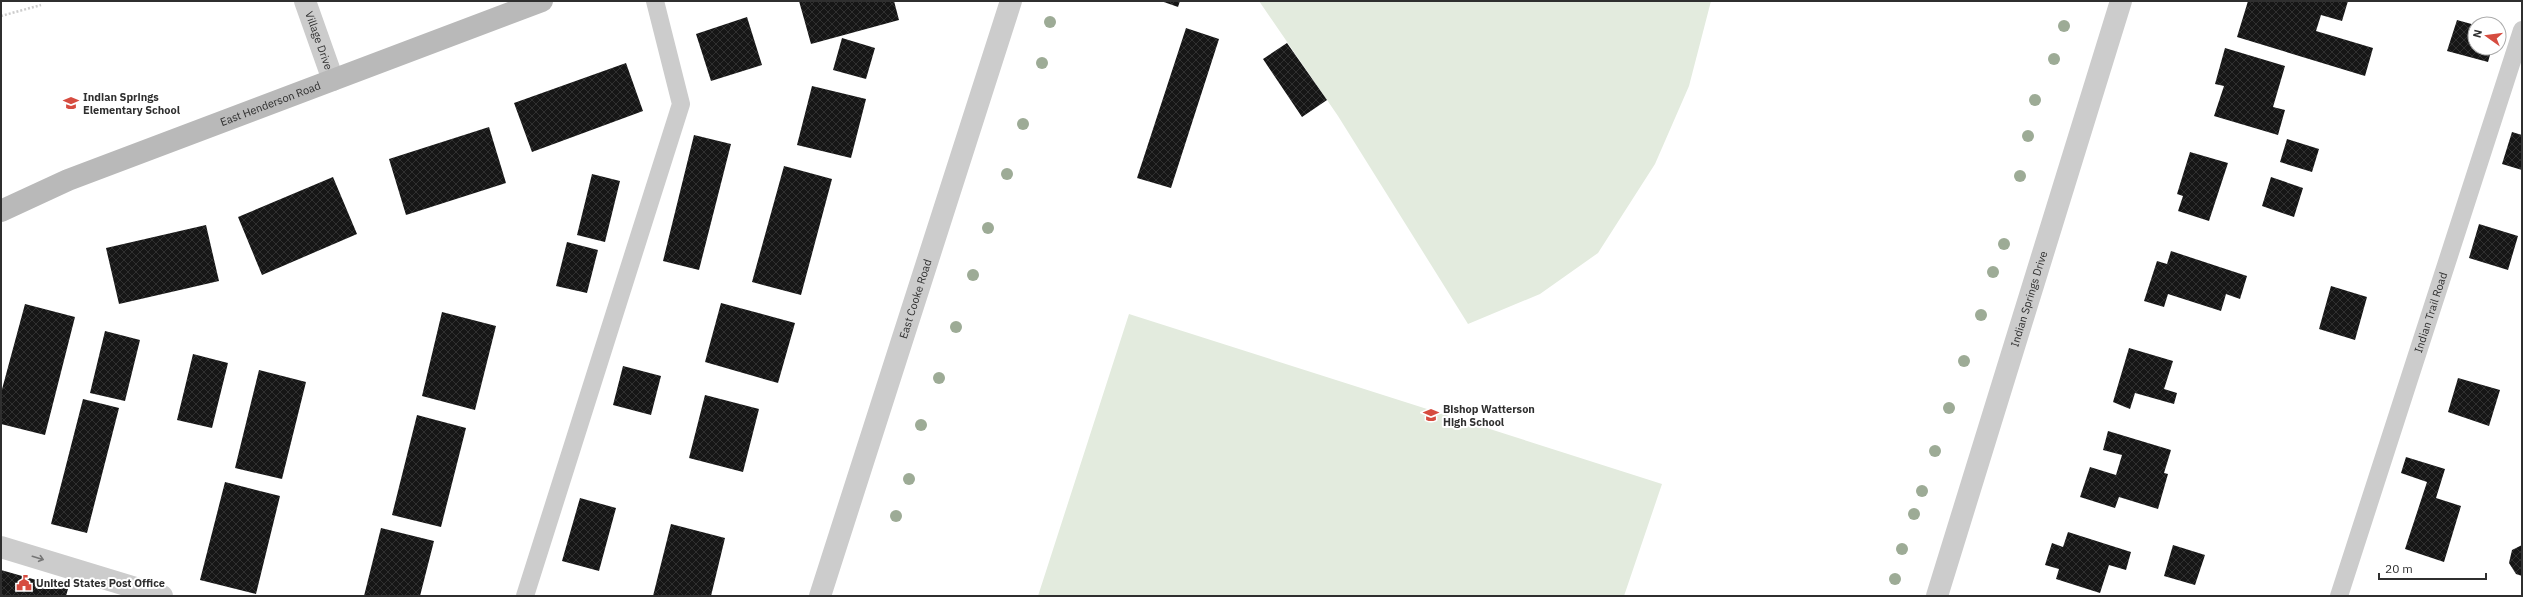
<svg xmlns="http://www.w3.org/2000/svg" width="2523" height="597" viewBox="0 0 2523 597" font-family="'IBM Plex Sans',sans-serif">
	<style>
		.pitch { fill: #e3ebde }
		.building { fill: url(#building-cross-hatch) }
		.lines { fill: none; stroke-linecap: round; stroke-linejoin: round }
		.path { stroke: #ccc; stroke-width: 2.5; stroke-dasharray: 2 2; stroke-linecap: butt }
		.lane { stroke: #ccc; stroke-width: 18 }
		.street { stroke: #ccc; stroke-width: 22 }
		.secondary { stroke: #b9b9b9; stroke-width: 22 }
		.tree { fill: #9dab96 }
		.oneway { stroke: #767676 }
		.labels { text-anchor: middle; stroke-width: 4; stroke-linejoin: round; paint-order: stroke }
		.street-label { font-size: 11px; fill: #2f2f2f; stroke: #fff }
		.poi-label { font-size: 11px; font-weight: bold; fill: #2f2f2f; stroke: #fff; text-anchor: start }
	</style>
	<defs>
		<pattern id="building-cross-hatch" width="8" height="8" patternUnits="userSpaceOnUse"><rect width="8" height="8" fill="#161616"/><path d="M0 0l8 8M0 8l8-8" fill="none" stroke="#303030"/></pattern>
	</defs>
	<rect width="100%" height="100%" fill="#fff"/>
	<!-- pitch -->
	<path class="pitch" d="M1259,1H1711L1689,86L1655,164L1598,253L1540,294L1468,324L1338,116Z
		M1129,314L1662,484L1624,596H1038Z"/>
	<!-- building -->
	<path class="building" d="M799,1H894L899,20L811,44Z
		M1161,1H1180L1178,7Z
		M2248,1H2348L2342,21L2321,15L2316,31L2373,48L2365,76L2237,37Z
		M747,17L762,65L711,81L696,34Z
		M2457,20L2475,25V48H2492L2488,62L2447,51Z
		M1186,28L1219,39L1171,188L1137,178Z
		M842,38L875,48L866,79L833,70Z
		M1287,43L1327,100L1302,117L1263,59Z
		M2225,48L2285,66L2273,107L2285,110L2278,135L2214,116L2224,86L2215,84Z
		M626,63L643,111L532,152L514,103Z
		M812,86L866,99L851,158L797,145Z
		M489,127L506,183L406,215L389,159Z
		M2512,132L2522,135V170L2502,164Z
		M694,135L731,144L699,270L663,261Z
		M2287,139L2319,149L2312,172L2280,162Z
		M2190,152L2228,163L2209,221L2178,211L2183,196L2177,194Z
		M784,166L832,179L801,295L752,282Z
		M592,174L620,181L605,242L577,235Z
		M333,177L357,234L262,275L238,217Z
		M2271,177L2303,188L2294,217L2262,206Z
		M2479,224L2518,236L2508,270L2469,258Z
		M206,225L219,281L119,304L106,248Z
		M567,242L598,250L587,293L556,286Z
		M2171,251L2247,276L2240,299L2226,294L2221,311L2168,294L2164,307L2144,301L2157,261L2167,264Z
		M2331,286L2367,297L2355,340L2319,329Z
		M721,303L795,323L778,383L705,362Z
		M25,304L75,317L45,435L1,424V393Z
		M442,312L496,326L475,410L422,396Z
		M105,331L140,340L125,401L90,393Z
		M2129,348L2173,361L2164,389L2177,393L2174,404L2135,393L2130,409L2113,402Z
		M193,354L228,363L212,428L177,420Z
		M623,366L661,376L651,415L613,405Z
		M259,370L306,382L282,479L235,468Z
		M2458,378L2500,390L2489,426L2448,412Z
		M705,395L759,409L743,472L689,458Z
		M83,399L119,408L87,533L51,524Z
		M417,415L466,428L441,527L392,515Z
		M2108,431L2171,450L2164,473L2168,474L2158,509L2119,497L2115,508L2080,497L2090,467L2116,475L2122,455L2103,450Z
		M2406,457L2445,469L2436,498L2461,506L2444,562L2405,549L2427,482L2401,473Z
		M225,482L280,496L256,594L200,580Z
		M580,498L616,508L599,571L562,561Z
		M671,524L725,538L711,596H653Z
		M381,528L434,541L420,596H364Z
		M2068,532L2131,552L2126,570L2109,565L2100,593L2056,579L2059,569L2045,565L2052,543L2063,547Z
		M2173,545L2205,555L2195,585L2164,576Z
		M2522,545V576L2516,574L2509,563L2512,550Z
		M1,570L68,589L66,596H1Z"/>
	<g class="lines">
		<!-- path -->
		<path class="path" d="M1,16L41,5"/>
		<!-- lane -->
		<g class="lane">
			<path d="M525,596L681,104L655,1"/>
			<path id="s1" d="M2339,596L2522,30"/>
		</g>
		<!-- street -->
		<g class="street">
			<path id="s2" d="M305,1L333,80"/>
			<path d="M1,547L162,596"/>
			<path id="s3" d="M820,596L1011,1"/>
			<path id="s4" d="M1937,596L2121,1"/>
		</g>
		<!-- secondary -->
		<path class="secondary" id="s5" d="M1,211L68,180L542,1"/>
	</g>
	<!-- trees -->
	<g class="tree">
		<circle cx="1050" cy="22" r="6"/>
		<circle cx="2064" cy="26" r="6"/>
		<circle cx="2054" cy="59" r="6"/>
		<circle cx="1042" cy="63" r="6"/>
		<circle cx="2035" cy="100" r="6"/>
		<circle cx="1023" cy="124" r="6"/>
		<circle cx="2028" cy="136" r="6"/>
		<circle cx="1007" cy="174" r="6"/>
		<circle cx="2020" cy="176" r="6"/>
		<circle cx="988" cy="228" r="6"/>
		<circle cx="2004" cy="244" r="6"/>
		<circle cx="1993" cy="272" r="6"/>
		<circle cx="973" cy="275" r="6"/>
		<circle cx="1981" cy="315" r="6"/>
		<circle cx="956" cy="327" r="6"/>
		<circle cx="1964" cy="361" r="6"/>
		<circle cx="939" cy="378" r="6"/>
		<circle cx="1949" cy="408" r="6"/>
		<circle cx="921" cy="425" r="6"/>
		<circle cx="1935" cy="451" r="6"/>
		<circle cx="909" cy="479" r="6"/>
		<circle cx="1922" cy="491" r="6"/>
		<circle cx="1914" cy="514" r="6"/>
		<circle cx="896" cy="516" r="6"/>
		<circle cx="1902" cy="549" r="6"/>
		<circle cx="1895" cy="579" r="6"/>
	</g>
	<!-- one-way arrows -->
	<defs><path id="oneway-shaft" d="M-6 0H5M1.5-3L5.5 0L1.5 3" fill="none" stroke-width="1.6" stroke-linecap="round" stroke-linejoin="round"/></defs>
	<use class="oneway" href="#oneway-shaft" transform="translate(38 558) rotate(17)"/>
	<!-- icons -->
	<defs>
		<symbol id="school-bare" viewBox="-9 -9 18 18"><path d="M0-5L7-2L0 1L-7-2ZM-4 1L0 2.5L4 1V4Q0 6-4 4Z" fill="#d64c40" stroke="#fff" stroke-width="2.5" paint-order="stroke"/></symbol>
		<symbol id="civic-bare" viewBox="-9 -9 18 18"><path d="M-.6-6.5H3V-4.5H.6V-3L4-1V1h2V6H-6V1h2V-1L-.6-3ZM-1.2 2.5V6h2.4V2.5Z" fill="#d64c40" stroke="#fff" stroke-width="2.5" paint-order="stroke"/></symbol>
	</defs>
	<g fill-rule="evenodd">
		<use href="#school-bare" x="60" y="92" width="22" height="22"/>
		<use href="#school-bare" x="1420" y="404" width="22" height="22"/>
		<use href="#civic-bare" x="13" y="572" width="22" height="22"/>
	</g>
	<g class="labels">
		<!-- street labels -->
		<g class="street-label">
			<text dy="4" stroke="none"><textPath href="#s2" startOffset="42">Village Drive</textPath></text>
			<text dy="4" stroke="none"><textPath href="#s5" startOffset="290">East Henderson Road</textPath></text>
			<text dy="4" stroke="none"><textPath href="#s4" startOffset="311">Indian Springs Drive</textPath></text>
			<text dy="4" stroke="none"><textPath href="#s3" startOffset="312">East Cooke Road</textPath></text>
			<text dy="4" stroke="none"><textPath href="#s1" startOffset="298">Indian Trail Road</textPath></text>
		</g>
		<!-- poi labels -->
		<g class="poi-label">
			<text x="83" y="101">Indian Springs<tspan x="83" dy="13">Elementary School</tspan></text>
			<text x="1443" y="413">Bishop Watterson<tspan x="1443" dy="13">High School</tspan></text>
			<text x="36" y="587">United States Post Office</text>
		</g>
	</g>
	<!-- border -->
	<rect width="2523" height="597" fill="none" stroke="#2f2f2f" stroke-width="4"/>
	<!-- north arrow -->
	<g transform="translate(2487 36) rotate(284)"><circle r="19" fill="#ffffff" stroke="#acacac"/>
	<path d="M0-3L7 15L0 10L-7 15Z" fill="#d64c40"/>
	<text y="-6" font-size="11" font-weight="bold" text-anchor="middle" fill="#2f2f2f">N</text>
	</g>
	<!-- scale -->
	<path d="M2379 573v6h107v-6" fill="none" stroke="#2f2f2f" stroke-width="2"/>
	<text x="2385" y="573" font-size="12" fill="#2f2f2f" stroke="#ffffff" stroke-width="3" paint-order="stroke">20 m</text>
</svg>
